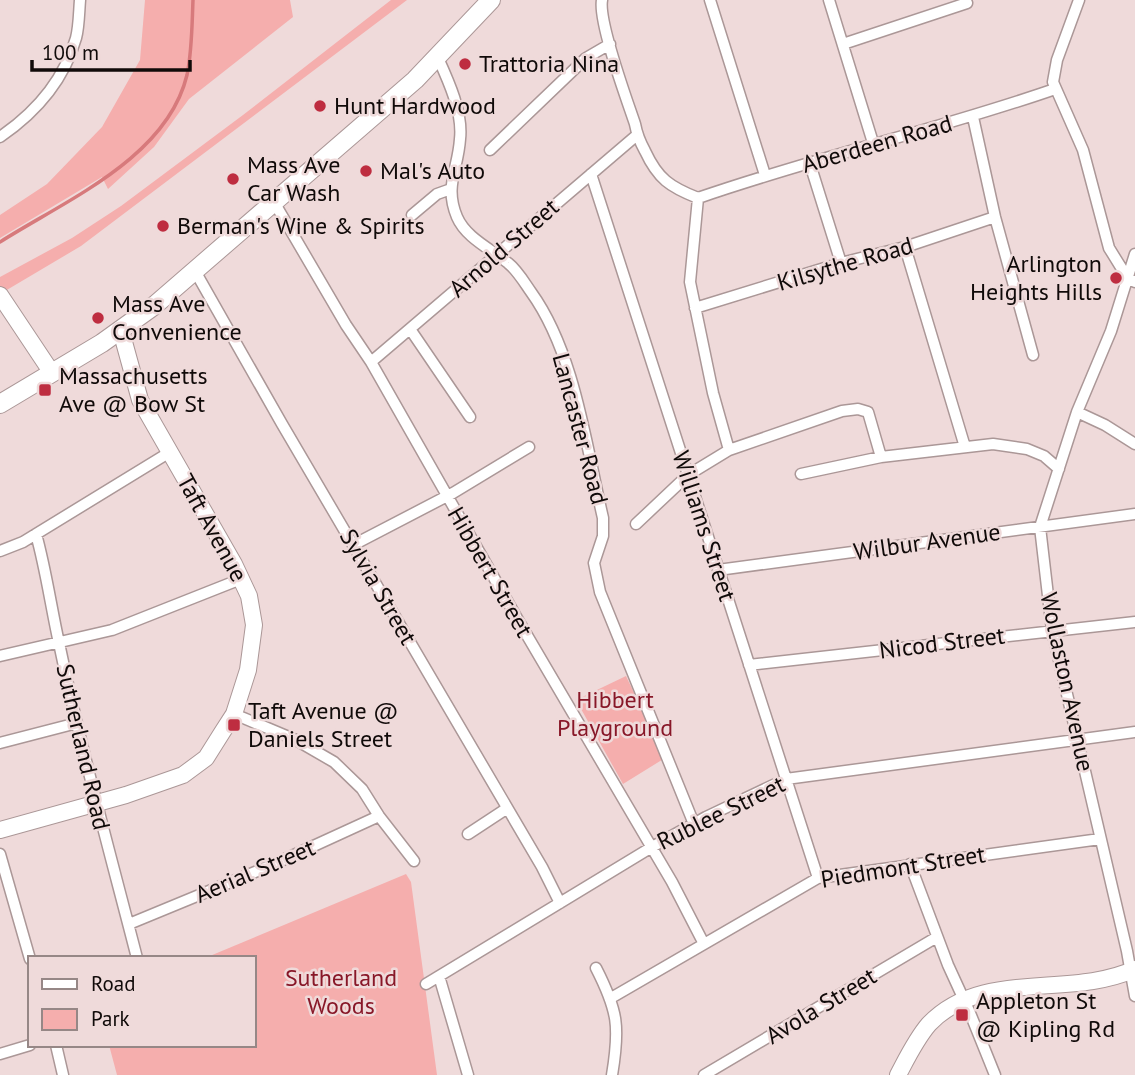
<svg xmlns="http://www.w3.org/2000/svg" width="1135" height="1075" viewBox="0 0 1135 1075" font-family="'PT Sans',sans-serif">
	<style>
		.green { fill: #f5aead }
		.lines { fill: none; stroke-linecap: round; stroke-linejoin: round }
		.stream { stroke: #d77a7c; stroke-width: 3.5 }
		.street-casing { stroke: #ab9797; stroke-width: 13 }
		.secondary-casing { stroke: #ab9797; stroke-width: 18 }
		.primary-casing { stroke: #ab9797; stroke-width: 20 }
		.street { stroke: #fff; stroke-width: 10 }
		.secondary { stroke: #fff; stroke-width: 16 }
		.primary { stroke: #fff; stroke-width: 18 }
		.poi-dot { fill: #be2d40; stroke: #efdada; stroke-width: 2.5 }
		.labels { text-anchor: middle; stroke-width: 5; stroke-linejoin: round; paint-order: stroke }
		.poi-label { font-size: 24px; fill: #100a09; stroke: #efdada; text-anchor: start }
		.street-label { font-size: 24px; fill: #100a09; stroke: #efdada }
		.park-label { font-size: 24px; fill: #881728; stroke: #efdada }
	</style>
	<rect width="100%" height="100%" fill="#efdada"/>
	<!-- green -->
	<path class="green" d="M145,0H290L293,17L189,99L154,147L108,189L102,177L0,238V215L47,184L102,127L140,60Z
		M391,0H407L81,246L0,294V277L72,238L121,206L243,115Z
		M626,676L665,758L623,784L576,700Z
		M406,874L411,882L437,1075H117L109,1045H254V958H205Z"/>
	<g class="lines">
		<!-- stream -->
		<path class="stream" d="M0,242C66,200 167,158 187,75C192,52 192,24 193,0"/>
		<defs>
			<path id="street" d="M602,0C598,22 627,100 635,124C637,135 640,142 645,151C658,179 670,187 698,198
				M710,0L765,175
				M829,0L874,146
				M1079,0L1057,60L1053,82L1083,150L1109,248L1127,277L1135,282
				M843,44L967,3
				M438,58C449,82 463,113 460,139C458,170 444,186 457,217C466,238 491,249 508,263C517,270 524,282 531,292C575,353 586,446 603,518V536L594,563L600,592L694,824
				M973,117L995,217L1033,355
				M0,137C35,113 64,80 76,38C79,27 79,12 80,0
				M490,150L586,58L610,44
				M810,164L841,263
				M591,174L818,878
				M698,198C816,157 937,130 1055,89
				M698,198L690,282L713,393L729,450
				M274,202L346,325L371,362L518,620L672,882L704,944
				M412,215L437,194L451,189
				M905,247L965,447
				M1135,254L1111,331L1077,412L1040,527L1052,630L1127,951L1135,996
				M195,271L282,424L542,867L560,903
				M695,308L841,263L905,247L995,217
				M410,329L470,417
				M371,362L637,135
				M1077,412L1105,425L1135,444
				M801,474L881,457L993,444L1027,449L1044,456L1059,469
				M636,524L688,475L729,450L842,411L858,409L868,412L881,457
				M36,534C46,570 51,607 59,643C81,749 110,853 137,958
				M353,545L453,493L529,447
				M0,551L23,542L170,452
				M718,570L1135,514
				M0,656L112,630L241,579
				M749,665L1135,622
				M234,714L296,740L334,762L362,789L379,816L414,861
				M0,743L77,723
				M468,834L506,809
				M0,854L30,959
				M910,864L948,965L970,1013L995,1075
				M129,924L272,865L379,816
				M596,968C618,1011 620,1027 612,1075
				M439,976L468,1075
				M426,984L652,847L706,817L786,779L1135,732
				M611,998L818,878L1100,839
				M56,1045L63,1075
				M0,1054L30,1045
				M704,1075L937,937"/>
			<path id="secondary" d="M0,295L52,373
				M0,830L126,795L183,775L206,758L223,731L234,714L248,670L254,625L249,596L234,564L140,400L121,331
				M898,1075C907,1058 916,1039 929,1024C982,968 1071,999 1135,969"/>
			<path id="primary" d="M0,404L102,343L155,305L415,80L491,0"/>
		</defs>
		<!-- street casing -->
		<use href="#street" class="street-casing"/>
		<!-- secondary casing -->
		<use href="#secondary" class="secondary-casing"/>
		<!-- primary casing -->
		<use href="#primary" class="primary-casing"/>
		<!-- street -->
		<use href="#street" class="street"/>
		<!-- secondary -->
		<use href="#secondary" class="secondary"/>
		<!-- primary -->
		<use href="#primary" class="primary"/>
	</g>
	<!-- markers -->
	<g class="poi-dot">
		<circle cx="465" cy="64" r="7"/>
		<circle cx="320" cy="106" r="7"/>
		<circle cx="366" cy="171" r="7"/>
		<circle cx="233" cy="179" r="7"/>
		<circle cx="163" cy="226" r="7"/>
		<circle cx="1116" cy="278" r="7"/>
		<circle cx="98" cy="318" r="7"/>
		<rect x="38" y="383" width="14" height="14" rx="3.5"/>
		<rect x="227" y="718" width="14" height="14" rx="3.5"/>
		<rect x="955" y="1008" width="14" height="14" rx="3.5"/>
	</g>
	<g class="labels">
		<!-- poi labels -->
		<g class="poi-label">
			<text x="479" y="72">Trattoria Nina</text>
			<text x="334" y="114">Hunt Hardwood</text>
			<text x="247" y="173">Mass Ave<tspan x="247" dy="28">Car Wash</tspan></text>
			<text x="380" y="179">Mal's Auto</text>
			<text x="177" y="234">Berman's Wine &amp; Spirits</text>
			<text x="1102" y="272" text-anchor="end">Arlington<tspan x="1102" dy="28">Heights Hills</tspan></text>
			<text x="112" y="312">Mass Ave<tspan x="112" dy="28">Convenience</tspan></text>
			<text x="59" y="384">Massachusetts<tspan x="59" dy="28">Ave @ Bow St</tspan></text>
			<text x="248" y="719">Taft Avenue @<tspan x="248" dy="28">Daniels Street</tspan></text>
			<text x="976" y="1009">Appleton St<tspan x="976" dy="28">@ Kipling Rd</tspan></text>
		</g>
		<!-- street labels -->
		<g class="street-label">
			<text transform="translate(877 144) rotate(-16)" y="8">Aberdeen Road</text>
			<text transform="translate(504 248) rotate(-41)" y="8">Arnold Street</text>
			<text transform="translate(845 264) rotate(-16)" y="8">Kilsythe Road</text>
			<text transform="translate(580 429) rotate(75)" y="8">Lancaster Road</text>
			<text transform="translate(704 526) rotate(72)" y="8">Williams Street</text>
			<text transform="translate(212 528) rotate(61)" y="8">Taft Avenue</text>
			<text transform="translate(927 542) rotate(-8)" y="8">Wilbur Avenue</text>
			<text transform="translate(490 572) rotate(60)" y="8">Hibbert Street</text>
			<text transform="translate(378 587) rotate(60)" y="8">Sylvia Street</text>
			<text transform="translate(942 643) rotate(-7)" y="8">Nicod Street</text>
			<text transform="translate(1067 682) rotate(78)" y="8">Wollaston Avenue</text>
			<text transform="translate(83 747) rotate(77)" y="8">Sutherland Road</text>
			<text transform="translate(721 813) rotate(-26)" y="8">Rublee Street</text>
			<text transform="translate(903 867) rotate(-9)" y="8">Piedmont Street</text>
			<text transform="translate(255 871) rotate(-23)" y="8">Aerial Street</text>
			<text transform="translate(821 1006) rotate(-31)" y="8">Avola Street</text>
		</g>
		<!-- park labels -->
		<g class="park-label">
			<text x="615" y="708">Hibbert<tspan x="615" dy="28">Playground</tspan></text>
			<text x="341" y="986">Sutherland<tspan x="341" dy="28">Woods</tspan></text>
		</g>
	</g>
	<!-- legend -->
	<rect x="28" y="956" width="228" height="91" fill="#efdada" stroke="#968786" stroke-width="2"/>
	<rect x="42" y="979" width="35" height="10" fill="#ffffff" stroke="#968786" stroke-width="2"/>
	<text x="91" y="991" font-size="21" fill="#100a09">Road</text>
	<rect x="42" y="1009" width="35" height="21" fill="#f5aead" stroke="#968786" stroke-width="2"/>
	<text x="91" y="1026" font-size="21" fill="#100a09">Park</text>
	<!-- scale -->
	<path d="M32 60v10h158v-10" fill="none" stroke="#100a09" stroke-width="3.5"/>
	<text x="42" y="60" font-size="21" fill="#100a09" stroke="#efdada" stroke-width="5" paint-order="stroke">100 m</text>
</svg>
